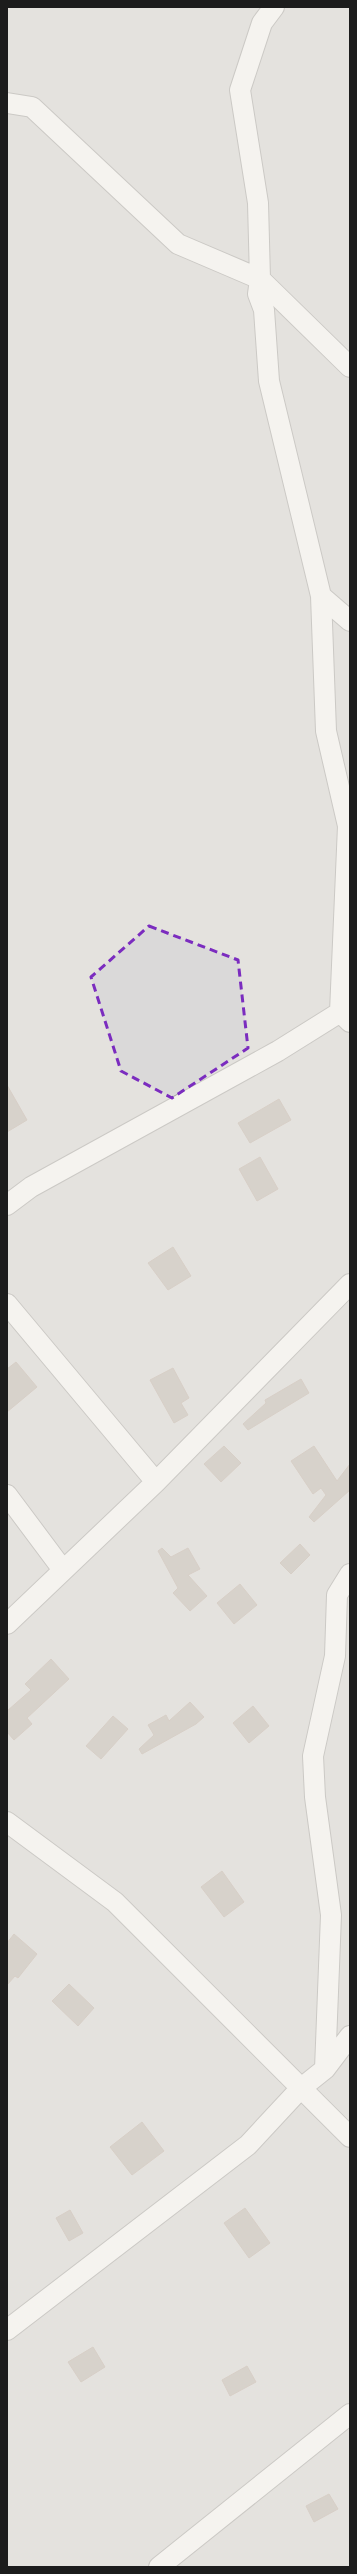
<svg xmlns="http://www.w3.org/2000/svg" width="357" height="2574" viewBox="0 0 357 2574" font-family="Karla,sans-serif">
	<style>
		.residential { fill: #dad9d9 }
		.building { fill: #bcb5af; stroke: #bdafa6 }
		.lines { fill: none; stroke-linecap: round; stroke-linejoin: round }
		.minor-casing { stroke: #a3a3a3; stroke-width: 22 }
		.minor { stroke: #fff; stroke-width: 20 }
		.marked { fill: none; stroke: #7b2cbf; stroke-width: 3; stroke-dasharray: 8 5; stroke-linejoin: round }
	</style>
	<rect width="100%" height="100%" fill="#ece9e2"/>
	<!-- residential -->
	<path class="residential" d="M7,7H350V2567H7Z"/>
	<!-- building -->
	<path class="building" d="M7,1085L27,1120L7,1132Z
		M279,1099L291,1120L250,1143L238,1123Z
		M260,1157L278,1189L257,1201L239,1169Z
		M173,1247L191,1276L168,1290L148,1263Z
		M16,1362L37,1387L7,1412V1369Z
		M173,1368L189,1398L181,1403L188,1415L174,1423L150,1380Z
		M301,1379L309,1393L248,1430L243,1424L266,1403L265,1400Z
		M224,1446L241,1463L221,1482L204,1464Z
		M314,1446L337,1481L350,1464V1490L314,1522L309,1517L326,1495L321,1488L313,1494L291,1461Z
		M300,1544L310,1555L291,1574L280,1563Z
		M162,1548L171,1557L188,1548L200,1569L188,1575L207,1596L190,1611L173,1593L178,1588L158,1551Z
		M240,1584L257,1605L234,1624L217,1603Z
		M51,1659L69,1679L27,1718L32,1724L14,1740L7,1732V1711L31,1690L25,1684Z
		M190,1702L204,1717L196,1724L142,1754L139,1749L154,1735L148,1725L166,1715L169,1721Z
		M253,1706L269,1726L249,1743L233,1723Z
		M113,1716L128,1729L101,1759L86,1746Z
		M222,1871L244,1902L224,1917L201,1887Z
		M14,1934L37,1954L18,1978L15,1976L7,1985V1943Z
		M69,1984L94,2008L78,2026L52,2001Z
		M142,2122L164,2151L132,2175L110,2147Z
		M245,2208L270,2243L249,2258L224,2223Z
		M70,2210L83,2233L69,2241L56,2218Z
		M93,2347L105,2367L81,2382L68,2362Z
		M247,2366L256,2382L230,2396L222,2380Z
		M329,2494L338,2509L314,2522L306,2506Z"/>
	<g class="lines">
		<defs>
			<path id="minor" d="M274,7L262,23L240,90L258,203L260,279L258,294L264,310L269,381L321,596L326,731L348,826L340,1012L350,1022
				M7,103L32,107L178,244L260,279L350,367
				M321,596L350,621
				M7,1205L31,1187L278,1051L350,1006
				M7,1304L156,1482
				M7,1495L63,1570
				M7,1624L156,1482L350,1284
				M7,1822L115,1902L350,2137
				M325,2069L331,1915L315,1797L313,1756L335,1656L337,1595L350,1574
				M7,2330L248,2145L300,2089L325,2069L350,2036
				M159,2567L350,2414"/>
		</defs>
		<!-- minor casing -->
		<use href="#minor" class="minor-casing"/>
		<!-- minor -->
		<use href="#minor" class="minor"/>
	</g>
	<!-- marked area -->
	<path d="M0 0H357V2574H0ZM149,926L238,960L248,1048L172,1098L121,1071L91,977Z" fill="#ece9e2" fill-opacity=".55" fill-rule="evenodd"/>
	<path class="marked" d="M149,926L238,960L248,1048L172,1098L121,1071L91,977Z"/>
	<!-- border -->
	<rect width="357" height="2574" fill="none" stroke="#1c1c1c" stroke-width="16"/>
</svg>
